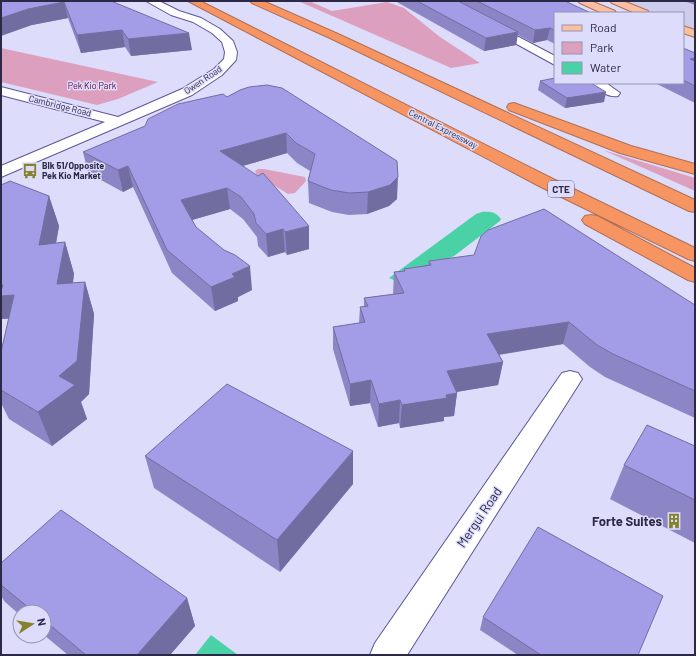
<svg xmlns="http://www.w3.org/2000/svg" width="696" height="656" viewBox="0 0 696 656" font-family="Barlow,sans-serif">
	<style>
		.built { fill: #cecdee }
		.green { fill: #dca0be }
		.water { fill: #4ad2a6 }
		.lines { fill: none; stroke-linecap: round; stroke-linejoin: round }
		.minor-casing { stroke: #5d5598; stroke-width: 2 }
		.major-casing { stroke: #b06f58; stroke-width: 2 }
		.highway-casing { stroke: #b06f58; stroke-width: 2 }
		.minor { fill: #fff; fill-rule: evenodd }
		.major { fill: #fabfa1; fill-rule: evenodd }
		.highway { fill: #f79562; fill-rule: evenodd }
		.wall { fill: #8c86c6 }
		.shaded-wall { fill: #726da1 }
		.building { fill: #a39ce6; stroke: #726da1 }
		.labels { text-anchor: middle; stroke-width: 3; stroke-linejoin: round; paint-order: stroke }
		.far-street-label { font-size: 9px; fill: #2c2946; stroke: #dddcfb }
		.far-park-label { font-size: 9px; fill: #5a003c; stroke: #dddcfb }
		.far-poi-label { font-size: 9px; font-weight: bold; fill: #2c2946; stroke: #dddcfb; text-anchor: start }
		.shield { fill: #dddcfb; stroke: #615f7c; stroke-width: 1 }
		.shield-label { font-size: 10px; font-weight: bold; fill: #2c2946 }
		.near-street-label { font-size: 13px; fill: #2c2946; stroke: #dddcfb }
		.near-poi-label { font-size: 13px; font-weight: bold; fill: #2c2946; stroke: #dddcfb; text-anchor: end }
	</style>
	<rect width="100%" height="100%" fill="#dddcfb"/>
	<!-- built -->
	<path class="built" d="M625,1H695V30L683,25V13H654Z"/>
	<!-- green -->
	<path class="green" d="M298,1H309L332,11L387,2L404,8L440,37L480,63L451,68Z
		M1,48L158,82L118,99L97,105L1,82Z
		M603,150L695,178V191Z
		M258,169H264L305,177L306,181L295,193L288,194L256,174L255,171Z"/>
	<!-- water -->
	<path class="water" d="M482,212C490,211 496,212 501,219L500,221L454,256L431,266L406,285L389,278L476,214Z
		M211,635L238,655H195Z"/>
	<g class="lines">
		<defs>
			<path id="minor" d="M146,1H159L179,11L201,18L220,29L233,41L237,52L236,60L222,75L192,95L1,177V166L105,122L1,95V87L118,117L182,89L214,69L224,59L225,52L222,42L212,33L193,22L171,15Z
				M438,1H450L555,56V65Z
				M591,83H606L620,93L618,96C609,98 596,90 591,83Z
				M570,371L578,373L582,379L407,655H370L375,643L562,373Z"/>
			<path id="major" d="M578,1H591L615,11L616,13H602L580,3Z
				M610,1H623L648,11L649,13H635L612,3Z
				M683,26L695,30V37L683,33Z"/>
			<path id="highway" d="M188,1H200L553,179L695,248V261L688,259L541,187Z
				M250,1H263L338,34L695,200V212L689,211L330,38L252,3Z
				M514,103L631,146L695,164V174L620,153L509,110L507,107L509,104Z
				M591,215L597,216L695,268V282L688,280L585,224L582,220L585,216Z"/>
		</defs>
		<!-- minor casing -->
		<use href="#minor" class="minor-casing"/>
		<!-- major casing -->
		<use href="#major" class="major-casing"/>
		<!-- highway casing -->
		<use href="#highway" class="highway-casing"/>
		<!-- minor -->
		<use href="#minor" class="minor"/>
		<!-- major -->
		<use href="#major" class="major"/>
		<!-- highway -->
		<use href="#highway" class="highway"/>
	</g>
	<!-- wall -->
	<path class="wall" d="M1,1H111L192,50L131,56L125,47L81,53L68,18L32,25Z
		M395,1H565L555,13V44L547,40L533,43L518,35L516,45L484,51Z
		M684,1H695V5Z
		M683,48L695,53V103L655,83H683Z
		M540,81L604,102L565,108L538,90Z
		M227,97L397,199L389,206L367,214L349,215L332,212L309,203L308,181L310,171L297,163L287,153L243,166L309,249L287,255L285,252L268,257L258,246L257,237L243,219L230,209L192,220L196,227L252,290L238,297V301L215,311L172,273L133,187L123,192L88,173L83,152Z
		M1,185L49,196L59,226L56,243L65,242L74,274L73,283L85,282L94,314L89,394L81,402L87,419L52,446L9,419L1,403V352L9,319H1Z
		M429,261L695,305V418L605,377L590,367L563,344L499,355L503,362L498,385L456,392L457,393L454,416L444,417V421L400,428L399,423L378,427L370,403L350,406L333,349V327L359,323L360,307H364V298L393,294L394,272L404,271V269L428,265Z
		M695,446V543L610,499L624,465Z
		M145,456L353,484L280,572L154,488Z
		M1,563L187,598L195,626L170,655H68L44,635V612H20V615L5,602L1,596Z
		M483,617L638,655H518L480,630Z"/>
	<!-- shaded-wall -->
	<path class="shaded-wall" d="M64,2L68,18L32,25L1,36V18L28,9Z
		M550,28L547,40L533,43L535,30Z
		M122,30L125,47L81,53L77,35Z
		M518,32L516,45L484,51L486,38Z
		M189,33L192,50L131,56L128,39Z
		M695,58V71L690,59Z
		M606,92L604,102L565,108L567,98Z
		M286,133L287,153L222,172L220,151Z
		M128,166L133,187L123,192L118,170Z
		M398,177L397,199L389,206L367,214L368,192Z
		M227,188L230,209L185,222L181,200Z
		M49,196L59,226L50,277L39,245Z
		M309,226V249L287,255L285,232Z
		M283,229L285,252L268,257L266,234Z
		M65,242L74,274L68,317L57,284Z
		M250,266L252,290L238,297V301L215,311L211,287L232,274Z
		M85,282L94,314L89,394L81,402L87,419L52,446L38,412Z
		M1,285H3L14,295L9,318L1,319Z
		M569,322L563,344L484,357L487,334Z
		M503,362L498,385L444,394L447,371Z
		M371,380L370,403L350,406V384Z
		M457,393L454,416L444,417V421L400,428L402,405L446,395Z
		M400,400L399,423L378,427L379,404Z
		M353,451V484L280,572L277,540Z
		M187,598L195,626L170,655H137Z"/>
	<!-- building -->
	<path class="building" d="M1,1H111L189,33L128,39L122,30L77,35L64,2L28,9L1,18Z
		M417,1H458L518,32L486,38Z
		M477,1H565L591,13H555V30L550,28L535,30Z
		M683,48L695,53V58L690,59L695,61V86L683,80Z
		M555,78V83H591L606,92L567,98L540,81Z
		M267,85L282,88L397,161L398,177L390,185L368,192L349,193L331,190L308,181L315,154L296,143L286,133L220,151L258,176L263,173L309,226L285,232L283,229L266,234L256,223L254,214L241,197L227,188L181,200L196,227L224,250L235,255L250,266L232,274L235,277L211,287L167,250L128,166L118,170L83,152L145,126L148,119L178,104L223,94L227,97L240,90L249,87Z
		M10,181L49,196L39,245L65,242L57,284L85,282L77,361L59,376L75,385L38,412L1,390V352L14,295L1,296V291L3,285H1V185Z
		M544,209L695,305V391L613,354L597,345L569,322L487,334L503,362L447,371L457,393L446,395L447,398L402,405L400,400L379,404L371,380L350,384L333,327L365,322L360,307L368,306L364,298L404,293L394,272L405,271L404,269L431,265L429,261L474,255L481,236L488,230Z
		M227,384L353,451L277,540L145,456Z
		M647,425L695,446V500L624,465Z
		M61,510L187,598L137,655H86L44,620V612H34L1,585V563Z
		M538,527L663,596L638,655H541L483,617Z"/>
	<!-- icons -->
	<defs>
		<symbol id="bus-bare" viewBox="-9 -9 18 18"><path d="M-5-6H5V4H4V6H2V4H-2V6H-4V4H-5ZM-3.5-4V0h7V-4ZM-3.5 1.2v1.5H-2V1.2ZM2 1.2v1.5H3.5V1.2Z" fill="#85822b" stroke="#dddcfb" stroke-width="2.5" paint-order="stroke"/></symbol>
		<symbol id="building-bare" viewBox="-9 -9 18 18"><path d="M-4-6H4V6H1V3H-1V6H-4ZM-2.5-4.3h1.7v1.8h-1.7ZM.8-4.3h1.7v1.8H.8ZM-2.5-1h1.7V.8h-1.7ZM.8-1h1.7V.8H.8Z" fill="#85822b" stroke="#dddcfb" stroke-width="2.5" paint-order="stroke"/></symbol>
	</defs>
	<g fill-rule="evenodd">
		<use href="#bus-bare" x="19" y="160" width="22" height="22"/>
		<use href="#building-bare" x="663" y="510" width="22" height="22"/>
	</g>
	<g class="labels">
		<!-- far-street labels -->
		<g class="far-street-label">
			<text transform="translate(203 80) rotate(-34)" y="3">Owen Road</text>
			<text transform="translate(60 106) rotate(14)" y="3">Cambridge Road</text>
			<text transform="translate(443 129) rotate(27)" y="3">Central Expressway</text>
		</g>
		<!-- far-park labels -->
		<g class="far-park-label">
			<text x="92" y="89">Pek Kio Park</text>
		</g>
		<!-- far-poi labels -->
		<g class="far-poi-label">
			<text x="42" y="169">Blk 51/Opposite<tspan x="42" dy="10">Pek Kio Market</tspan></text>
		</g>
		<!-- shield labels -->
		<rect class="shield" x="548" y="181" width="26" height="16" rx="3"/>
		<g class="shield-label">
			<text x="561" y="193">CTE</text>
		</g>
		<!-- near-street labels -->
		<g class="near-street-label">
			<text transform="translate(479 517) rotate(-56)" y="5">Mergui Road</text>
		</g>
		<!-- near-poi labels -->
		<g class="near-poi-label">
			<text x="662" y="526">Forte Suites</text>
		</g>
	</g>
	<!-- border -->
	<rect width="696" height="656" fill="none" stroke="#2c2946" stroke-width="4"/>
	<!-- legend -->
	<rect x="554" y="12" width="130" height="72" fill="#dddcfb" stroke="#9694b3"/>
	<rect x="562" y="25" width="20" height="6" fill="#fabfa1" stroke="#9694b3"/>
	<text x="590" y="32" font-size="12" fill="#2c2946">Road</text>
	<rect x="562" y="42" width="20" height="12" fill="#dca0be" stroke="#9694b3"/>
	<text x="590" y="52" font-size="12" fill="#2c2946">Park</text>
	<rect x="562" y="62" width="20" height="12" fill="#4ad2a6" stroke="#9694b3"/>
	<text x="590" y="72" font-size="12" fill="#2c2946">Water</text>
	<!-- north arrow -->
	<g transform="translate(32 624) rotate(78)"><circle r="19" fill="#dddcfb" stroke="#9694b3"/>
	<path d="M0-3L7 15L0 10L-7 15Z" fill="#85822b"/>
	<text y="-6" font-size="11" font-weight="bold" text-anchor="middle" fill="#2c2946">N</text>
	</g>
</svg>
